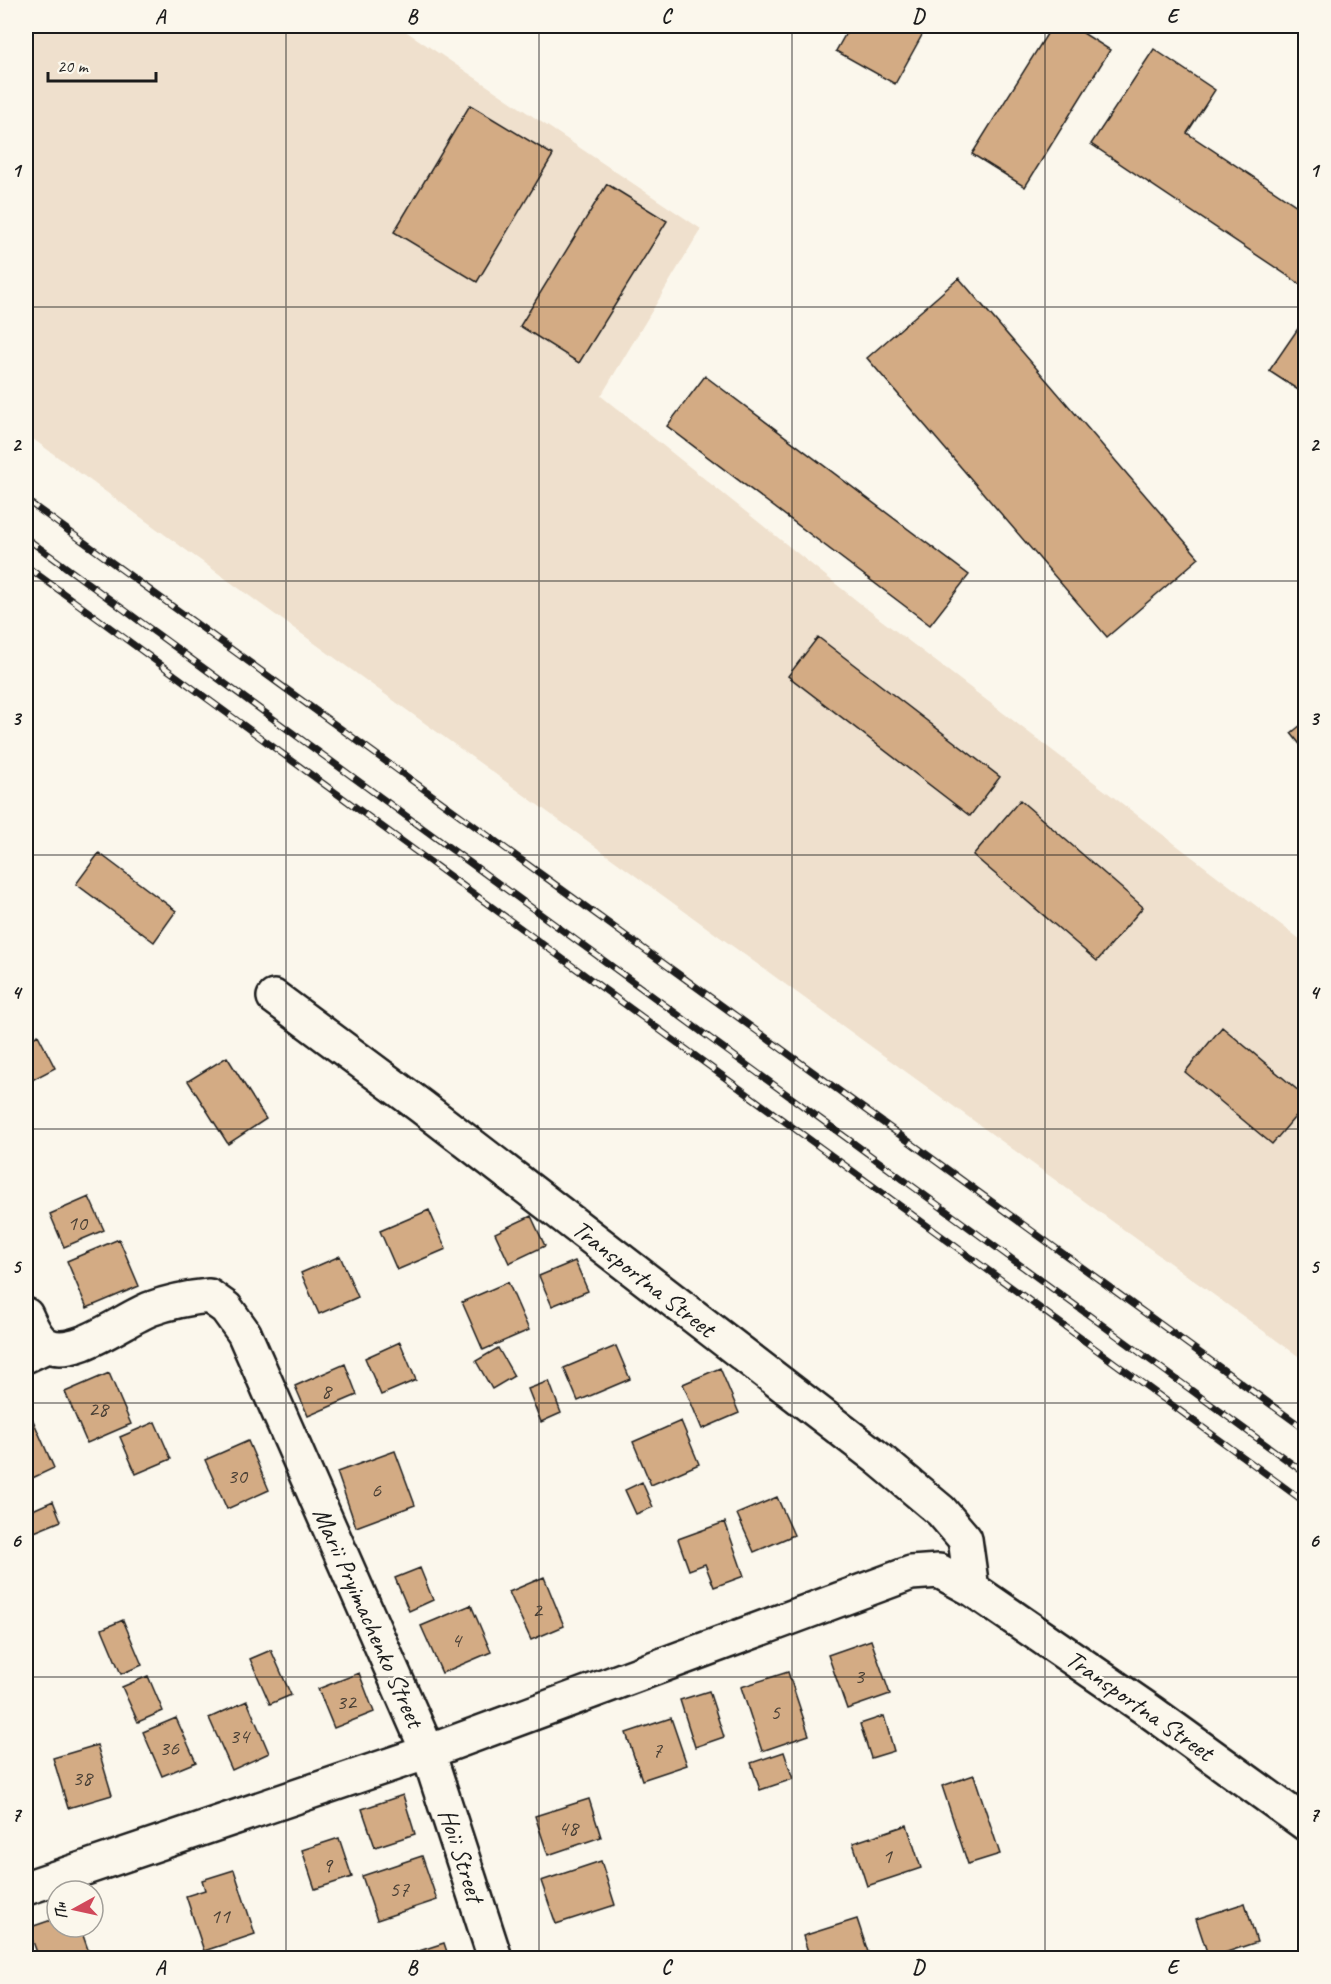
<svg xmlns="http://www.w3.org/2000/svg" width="1331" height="1984" viewBox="0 0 1331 1984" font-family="Caveat,sans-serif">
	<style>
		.built { fill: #efe0cd }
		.building { fill: #d3ab84; stroke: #1c1c1c; stroke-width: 1.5 }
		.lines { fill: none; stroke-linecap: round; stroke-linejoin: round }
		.lane-casing { stroke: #1c1c1c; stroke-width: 21 }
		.street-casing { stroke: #1c1c1c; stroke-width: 38 }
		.lane { stroke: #fbf7ec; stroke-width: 16 }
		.street { stroke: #fbf7ec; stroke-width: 33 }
		.rail-casing { stroke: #1c1c1c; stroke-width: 7 }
		.rail { stroke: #fbf7ec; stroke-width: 4.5; stroke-dasharray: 14; stroke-linecap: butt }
		.grid { fill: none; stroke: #1c1c1c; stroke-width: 1.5; stroke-opacity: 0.55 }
		.labels { text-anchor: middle; stroke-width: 5; stroke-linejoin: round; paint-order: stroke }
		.number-label { font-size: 22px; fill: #4a4036 }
		.street-label { font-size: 26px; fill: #1c1c1c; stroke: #fbf7ec }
		.neatline { fill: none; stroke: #1c1c1c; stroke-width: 2 }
		.grid-label { font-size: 20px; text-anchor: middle; font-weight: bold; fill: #1c1c1c }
	</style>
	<rect width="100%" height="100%" fill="#fbf7ec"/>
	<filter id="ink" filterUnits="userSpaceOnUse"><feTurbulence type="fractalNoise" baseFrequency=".0167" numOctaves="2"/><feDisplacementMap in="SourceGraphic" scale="12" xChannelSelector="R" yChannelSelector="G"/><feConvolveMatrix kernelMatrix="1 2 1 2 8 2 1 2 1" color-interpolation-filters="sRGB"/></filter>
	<g filter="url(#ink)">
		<!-- built -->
		<path class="built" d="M26,26H398L701,229L601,396L876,616L1305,943V1361L26,434Z"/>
		<!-- building -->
		<path class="building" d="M850,26H927L895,84L836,51Z
			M1052,26H1072L1110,50L1025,187L972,154Z
			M1154,49L1215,90L1187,133L1306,212V288L1091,144Z
			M470,105L553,155L477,282L394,232Z
			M607,184L667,221L579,363L520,326Z
			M959,278L1199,558L1107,637L867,358Z
			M1306,317V395L1269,371Z
			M705,376L969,575L930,625L667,426Z
			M818,637L1000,777L970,816L788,676Z
			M1306,721V752L1291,733Z
			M1020,800L1143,907L1097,961L973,855Z
			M99,853L176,911L154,942L76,884Z
			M1222,1027L1306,1097V1104L1272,1144L1185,1072Z
			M38,1035L55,1068L32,1080L26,1068V1042Z
			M227,1057L266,1119L228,1144L188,1081Z
			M89,1197L104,1230L64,1247L50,1214Z
			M429,1210L446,1249L397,1270L380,1231Z
			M531,1216L545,1246L509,1263L495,1233Z
			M119,1239L139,1286L87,1308L67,1261Z
			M340,1256L358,1297L319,1314L301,1273Z
			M575,1261L588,1291L552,1306L539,1276Z
			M508,1282L529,1330L483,1350L462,1302Z
			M400,1342L416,1380L381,1395L365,1358Z
			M616,1346L630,1379L578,1401L564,1368Z
			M498,1348L514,1376L492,1389L476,1361Z
			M345,1364L357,1395L308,1416L295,1386Z
			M720,1368L739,1413L702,1429L683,1384Z
			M109,1373L131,1424L87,1443L65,1392Z
			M549,1381L561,1413L541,1422L528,1389Z
			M28,1409L54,1468L26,1481V1410Z
			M681,1421L699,1464L651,1485L633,1442Z
			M155,1422L171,1459L136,1474L120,1437Z
			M248,1441L269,1490L227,1509L205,1460Z
			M395,1451L415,1505L356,1527L337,1472Z
			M642,1482L653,1507L636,1514L625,1490Z
			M777,1497L794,1535L754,1552L737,1514Z
			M53,1501L61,1521L32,1533L26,1513Z
			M725,1522L744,1576L714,1587L705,1564L689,1570L678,1539Z
			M420,1568L433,1600L409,1611L395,1578Z
			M544,1577L564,1626L531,1640L509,1592Z
			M471,1605L491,1652L442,1673L421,1626Z
			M123,1620L142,1665L121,1674L102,1629Z
			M871,1640L890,1694L847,1709L828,1655Z
			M271,1650L291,1695L270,1704L250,1659Z
			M788,1672L809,1735L762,1751L741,1687Z
			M359,1673L374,1712L334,1728L318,1689Z
			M148,1676L163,1711L138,1722L122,1687Z
			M709,1691L724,1737L695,1747L680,1700Z
			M247,1701L269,1753L232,1770L209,1718Z
			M884,1716L894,1751L871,1758L860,1724Z
			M176,1718L196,1762L162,1776L143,1732Z
			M671,1718L687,1765L642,1780L626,1733Z
			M97,1745L112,1795L68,1808L53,1758Z
			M784,1752L793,1779L760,1790L751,1763Z
			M974,1775L1000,1854L968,1864L942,1786Z
			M403,1795L415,1834L375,1847L362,1809Z
			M589,1799L601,1837L548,1855L535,1816Z
			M907,1825L921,1868L867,1886L853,1843Z
			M339,1838L352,1877L315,1889L302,1850Z
			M422,1856L437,1900L377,1920L362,1876Z
			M601,1861L615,1905L556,1924L541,1881Z
			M234,1870L255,1934L204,1951L186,1896L205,1890L202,1880Z
			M1245,1903L1257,1942L1209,1958L1196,1919Z
			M57,1918V1927H80L91,1958H39L28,1928Z
			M857,1919L870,1958H810L803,1936Z
			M444,1943L449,1958H397Z"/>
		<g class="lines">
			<defs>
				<path id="lane" d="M26,1365L58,1350"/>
				<path id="street" d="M274,997L422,1107L879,1459L941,1511L965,1539L972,1589
					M26,1315C30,1324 37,1340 47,1345C74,1359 124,1319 150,1309C169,1302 188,1298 209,1296L226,1308L244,1333L428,1752L26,1888
					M495,1958L428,1752L911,1573L939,1571L972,1589L1151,1712L1306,1824"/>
			</defs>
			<!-- lane casing -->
			<use href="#lane" class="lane-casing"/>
			<!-- street casing -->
			<use href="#street" class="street-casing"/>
			<!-- lane -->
			<use href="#lane" class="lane"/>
			<!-- street -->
			<use href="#street" class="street"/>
			<defs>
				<path id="rail" d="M26,500L1306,1430
					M26,538L1306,1474
					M26,566L1306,1503"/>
			</defs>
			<!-- rail casing -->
			<use href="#rail" class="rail-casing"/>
			<!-- rail -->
			<use href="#rail" class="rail"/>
		</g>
	</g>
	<!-- grid -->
	<path class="grid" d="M286,26V1958M539,26V1958M792,26V1958M1045,26V1958M26,307H1306M26,581H1306M26,855H1306M26,1129H1306M26,1403H1306M26,1677H1306"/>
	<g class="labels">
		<!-- number labels -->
		<g class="number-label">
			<text x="77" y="1230">10</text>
			<text x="326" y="1398">8</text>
			<text x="98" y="1416">28</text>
			<text x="237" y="1483">30</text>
			<text x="376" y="1497">6</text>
			<text x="537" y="1617">2</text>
			<text x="456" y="1647">4</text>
			<text x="859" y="1683">3</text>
			<text x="346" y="1709">32</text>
			<text x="775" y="1719">5</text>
			<text x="239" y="1743">34</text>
			<text x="169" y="1755">36</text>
			<text x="657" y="1757">7</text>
			<text x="82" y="1785">38</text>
			<text x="568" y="1835">48</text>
			<text x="887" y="1863">1</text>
			<text x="327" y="1872">9</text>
			<text x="399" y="1896">57</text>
			<text x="220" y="1923">11</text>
		</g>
		<!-- street labels -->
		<g class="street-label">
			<text transform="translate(644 1278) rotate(38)" y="9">Transportna Street</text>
			<text transform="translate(369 1617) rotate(66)" y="9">Marii Pryimachenko Street</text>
			<text transform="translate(1140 1705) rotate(35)" y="9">Transportna Street</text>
			<text transform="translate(462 1855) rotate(72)" y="9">Hoii Street</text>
		</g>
	</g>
	<!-- margin -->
	<rect width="1331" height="1984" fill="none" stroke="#fbf7ec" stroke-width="66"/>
	<!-- north arrow -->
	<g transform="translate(75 1909) rotate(262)"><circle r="28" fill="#fbf7ec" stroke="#a29f99" stroke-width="1.5"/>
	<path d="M0-4.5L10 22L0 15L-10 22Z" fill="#d1495b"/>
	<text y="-9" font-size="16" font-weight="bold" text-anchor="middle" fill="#1c1c1c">Пн</text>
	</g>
	<!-- scale -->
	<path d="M48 72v9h108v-9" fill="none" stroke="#1c1c1c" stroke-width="3"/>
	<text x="57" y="72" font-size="18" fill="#1c1c1c" stroke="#fbf7ec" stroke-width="4.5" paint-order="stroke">20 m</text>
	<rect x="33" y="33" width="1265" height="1918" class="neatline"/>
	<g class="grid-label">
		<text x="160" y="23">A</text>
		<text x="412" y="23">B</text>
		<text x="666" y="23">C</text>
		<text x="918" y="23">D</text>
		<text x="1172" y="23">E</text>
		<text x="16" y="177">1</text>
		<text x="1314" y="177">1</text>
		<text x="16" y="451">2</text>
		<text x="1314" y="451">2</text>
		<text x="16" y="725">3</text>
		<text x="1314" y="725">3</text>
		<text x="16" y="999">4</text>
		<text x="1314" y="999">4</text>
		<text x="16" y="1273">5</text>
		<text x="1314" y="1273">5</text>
		<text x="16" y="1547">6</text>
		<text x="1314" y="1547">6</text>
		<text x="16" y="1821">7</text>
		<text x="1314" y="1821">7</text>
		<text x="160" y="1974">A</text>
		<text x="412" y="1974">B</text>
		<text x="666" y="1974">C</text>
		<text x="918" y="1974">D</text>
		<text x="1172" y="1974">E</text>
	</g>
</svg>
